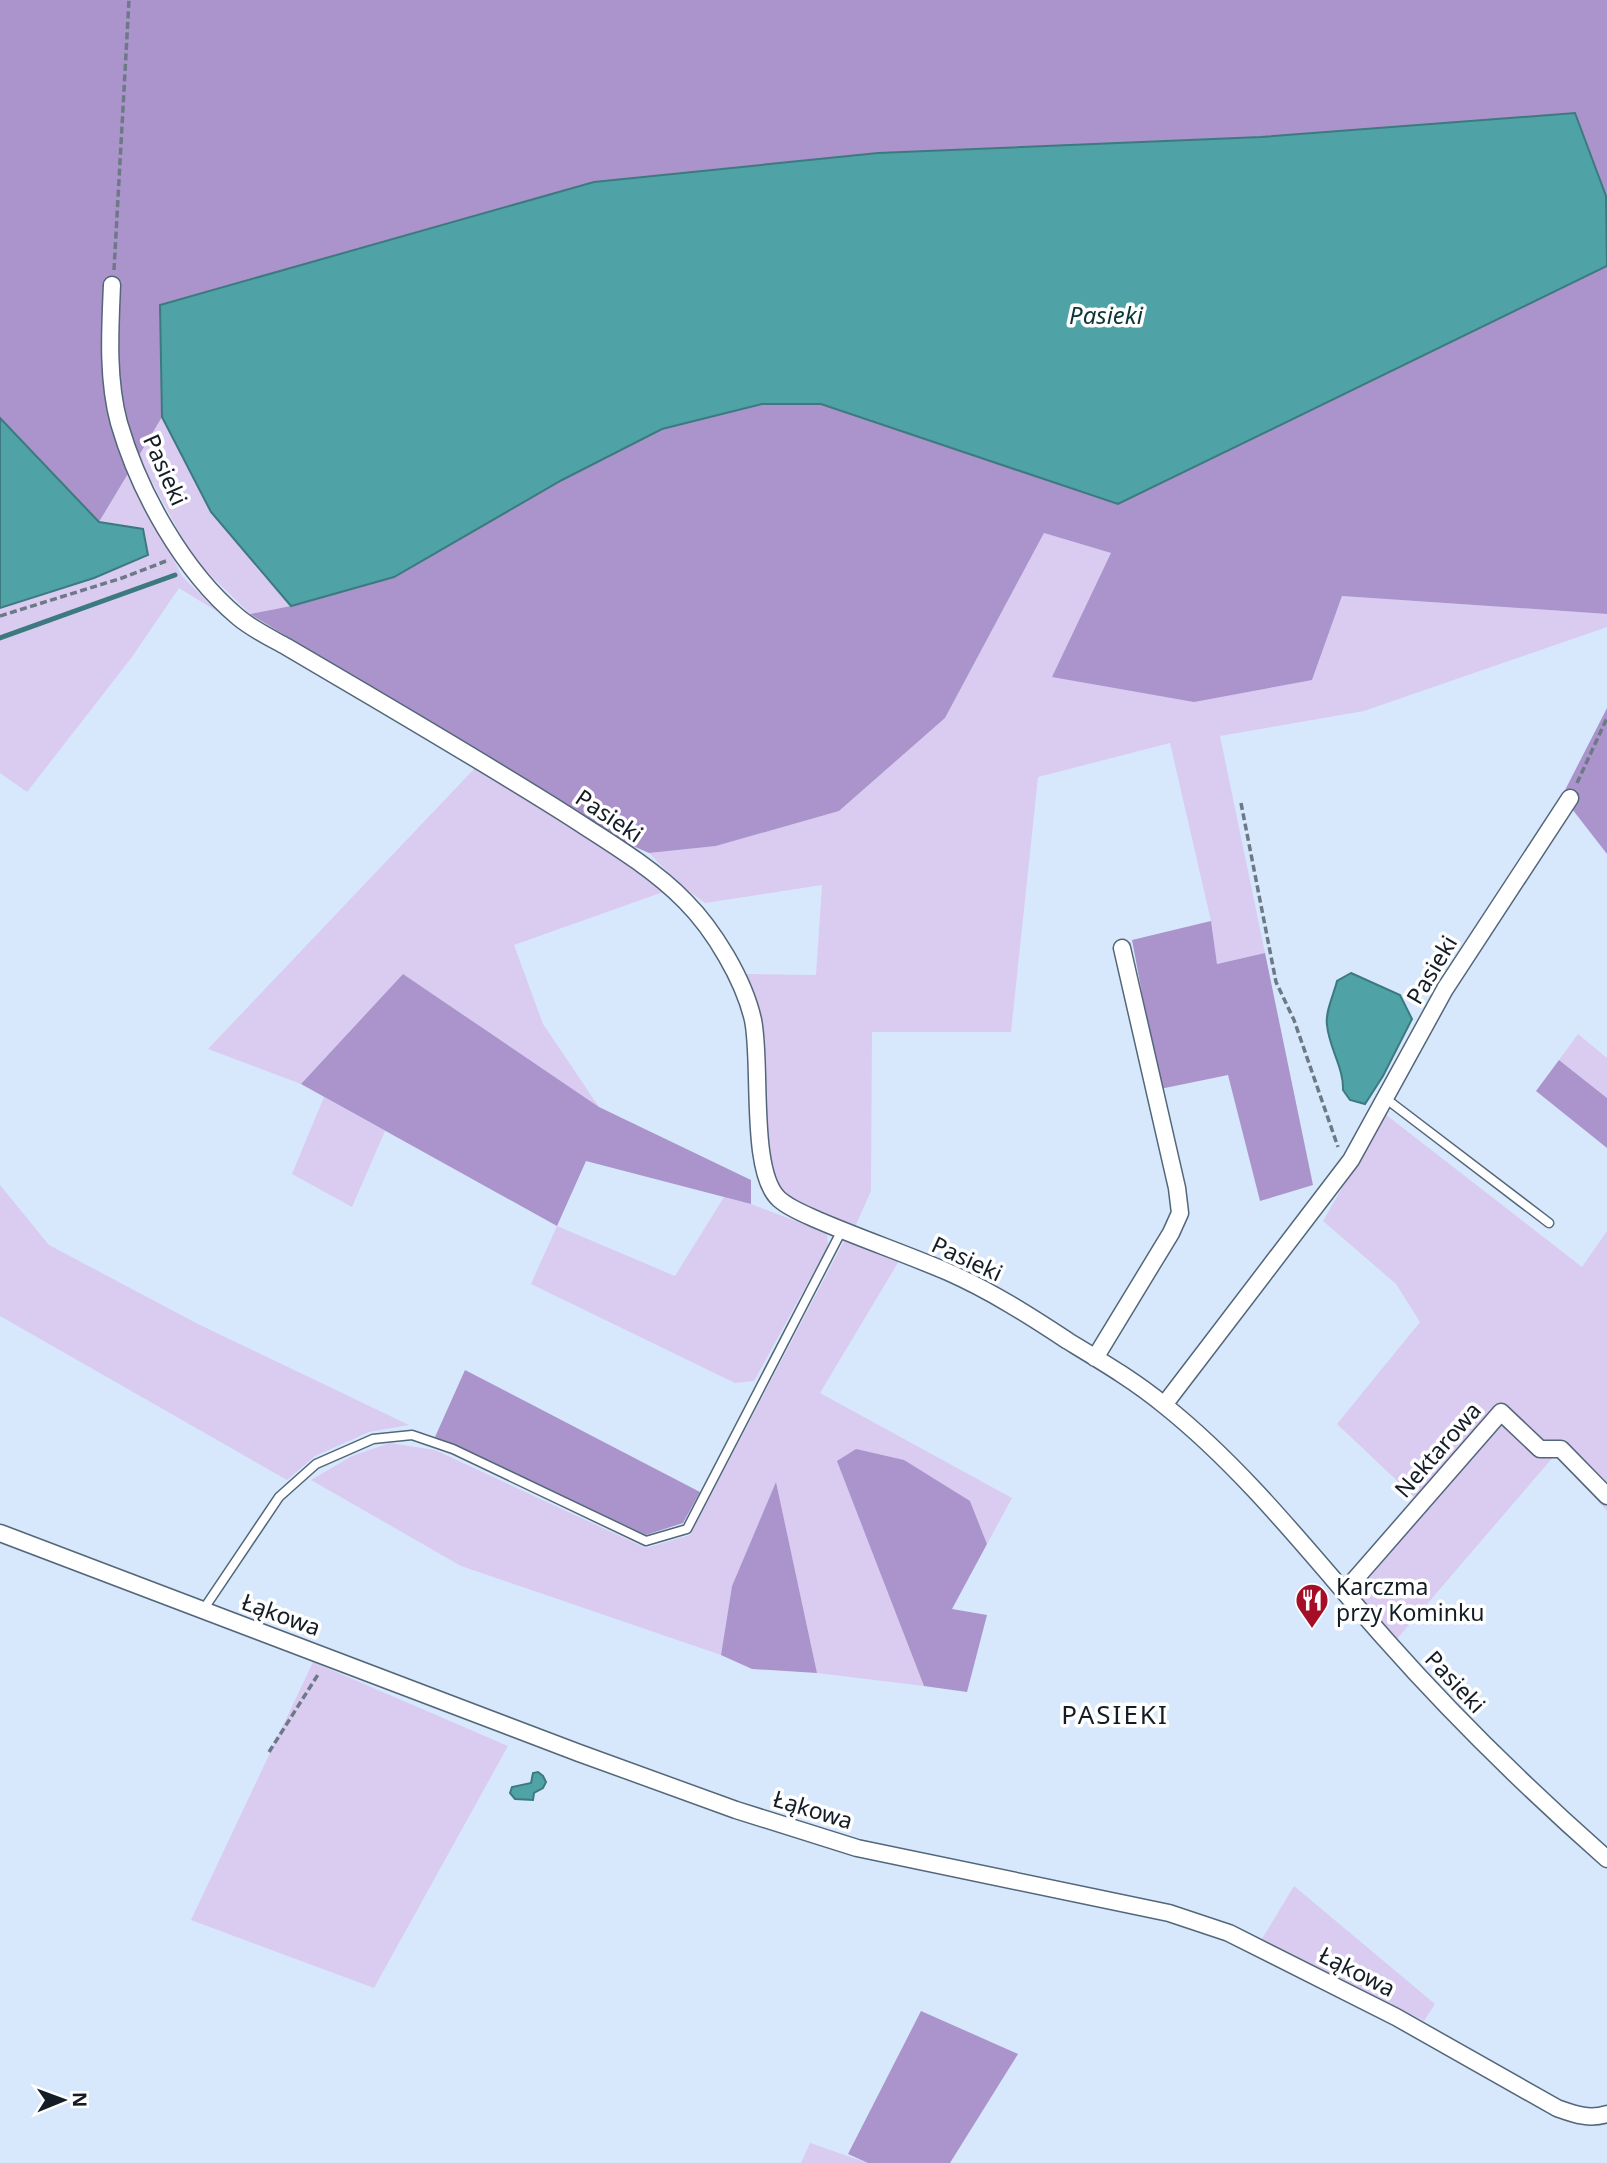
<svg xmlns="http://www.w3.org/2000/svg" width="1607" height="2163" viewBox="0 0 1607 2163" font-family="'Noto Sans',sans-serif">
	<style>
		.green { fill: #dacbf1 }
		.forest { fill: #ab94cb }
		.water { fill: #4fa3a6; stroke: #3d7a7f; stroke-width: 2 }
		.lines { fill: none; stroke-linecap: round; stroke-linejoin: round }
		.stream { stroke: #3d7a7f; stroke-width: 5 }
		.lane-casing { stroke: #53667a; stroke-width: 11 }
		.street-casing { stroke: #53667a; stroke-width: 19 }
		.path { stroke: #6d7987; stroke-width: 3.5; stroke-dasharray: 7 3.5; stroke-linecap: butt }
		.lane { stroke: #fff; stroke-width: 8 }
		.street { stroke: #fff; stroke-width: 16 }
		.labels { text-anchor: middle; stroke-width: 7; stroke-linejoin: round; paint-order: stroke }
		.street-label { font-size: 23px; fill: #141c25; stroke: #fff }
		.poi-label { font-size: 23px; fill: #141c25; stroke: #fff; text-anchor: start }
		.water-label { font-size: 24px; font-style: italic; fill: #0c3637; stroke: #fff }
		.quarter-label { font-size: 26px; letter-spacing: 2px; fill: #141c25; stroke: #fff }
	</style>
	<rect width="100%" height="100%" fill="#d7e8fc"/>
	<!-- green -->
	<path class="green" d="M162,417L211,512L291,606L250,614L193,558L138,456Z
		M129,472L182,576L218,612L179,588L132,657L27,792L0,773V608L94,578L143,529L99,522Z
		M1044,533L1111,553L1312,680L1342,596L1607,614V627L1364,711L1220,736L1265,953L1217,964L1211,921L1170,743L1038,777L1011,1032H872L871,1191L855,1227L780,1192L769,1165L762,1032L744,974L816,975L822,885L705,903L680,885L649,853L716,846L839,811L945,718Z
		M475,768L599,843L666,891L514,945L543,1024L599,1107L403,974L301,1084L208,1049Z
		M1578,1034L1607,1058V1098L1559,1060Z
		M324,1097L385,1131L352,1207L292,1174Z
		M1385,1114L1582,1267L1607,1231V1511L1555,1455L1397,1639L1355,1595L1427,1509L1337,1424L1420,1322L1396,1284L1323,1221Z
		M0,1185L49,1245L198,1324L409,1425L369,1432L315,1456L287,1480L0,1316Z
		M724,1197L751,1204L827,1233L828,1246L754,1381L735,1383L531,1284L557,1226L675,1276Z
		M844,1241L899,1261L820,1393L1012,1498L987,1544L970,1501L894,1606L924,1686L817,1673L776,1483L732,1586L721,1655L461,1566L311,1480L352,1456L390,1443L435,1450L646,1548L690,1535Z
		M313,1662L508,1746L374,1988L191,1920Z
		M1294,1886L1435,2004L1424,2021L1262,1939Z
		M810,2143L868,2163H801Z"/>
	<!-- forest -->
	<path class="forest" d="M0,0H1607V205L1606,195L1575,113L1261,137L878,153L594,182L160,305L162,417L99,522L0,418Z
		M1607,266V614L1342,596L1312,680L1194,702L1052,677L1111,553L1044,533L945,718L839,811L716,846L649,853L624,842L250,614L291,606L394,577L562,480L662,429L762,404H820L1118,504Z
		M1607,708V854L1562,796Z
		M1211,921L1217,964L1265,953L1313,1185L1260,1201L1228,1075L1160,1089L1132,940Z
		M403,974L599,1107L751,1180V1204L586,1161L557,1226L301,1084Z
		M1559,1060L1607,1098V1148L1536,1091Z
		M465,1370L700,1492L683,1523L646,1535L435,1437Z
		M856,1449L904,1460L970,1501L987,1544L952,1609L987,1615L967,1692L924,1686L837,1461Z
		M776,1482L817,1673L752,1669L721,1655L732,1586Z
		M921,2011L1018,2054L950,2163H868L848,2154Z"/>
	<!-- water -->
	<path class="water" d="M1575,113L1606,196L1607,266L1118,504L821,404H762L662,429L562,480L394,577L291,606L211,512L162,417L160,305L594,182L878,153L1261,137Z
		M0,418L99,522L143,529L148,555L94,578L0,608Z
		M1351,973L1400,995L1412,1019L1383,1076L1365,1104L1350,1100L1343,1090C1344,1068 1329,1048 1327,1025C1325,1012 1334,994 1337,981Z
		M538,1772L543,1776L546,1782L543,1788L534,1793L533,1800L515,1799L510,1793L512,1787L531,1783L533,1773Z"/>
	<g class="lines">
		<!-- stream -->
		<path class="stream" d="M0,638L175,575"/>
		<defs>
			<path id="lane" d="M1385,1098L1549,1223
				M203,1610L279,1497L316,1464L373,1439L412,1435L453,1449L646,1541L687,1529L842,1230"/>
			<path id="street" d="M112,285C110,330 107,379 119,423C139,492 183,571 238,617C252,629 271,638 287,647C314,663 340,678 367,694C433,733 499,772 564,813C604,839 652,867 685,901C714,930 744,980 753,1020C762,1063 749,1172 779,1199C790,1209 807,1215 820,1221C862,1239 906,1254 948,1272C991,1291 1030,1316 1068,1341C1101,1361 1135,1381 1164,1405C1248,1472 1315,1560 1386,1640C1455,1718 1529,1790 1607,1859
				M1095,1358L1171,1233L1180,1213L1177,1188L1122,948
				M1164,1405L1351,1160L1445,989L1570,798
				M0,1533L579,1753L736,1810L857,1848L1169,1913L1229,1933L1396,2017L1557,2108C1574,2114 1589,2120 1607,2114
				M1344,1592L1501,1412L1540,1449H1561L1607,1496"/>
		</defs>
		<!-- lane casing -->
		<use href="#lane" class="lane-casing"/>
		<!-- street casing -->
		<use href="#street" class="street-casing"/>
		<!-- path -->
		<path class="path" d="M114,270L129,0
			M0,616L122,578L166,561
			M1577,783L1607,718
			M1241,803L1276,982L1294,1020L1338,1147
			M269,1752L319,1673"/>
		<!-- lane -->
		<use href="#lane" class="lane"/>
		<!-- street -->
		<use href="#street" class="street"/>
	</g>
	<!-- icons -->
	<defs>
		<symbol id="restaurant-pin" viewBox="-11 -11 22 30"><path d="M0 17L-7.5 6A9.5 9.5 0 1 1 7.5 6Z" fill="#a60e27" stroke="#fff"/><path d="M-5-6h1v4h1v-4h1v4h1v-4h1v5L-1.5 .5V6h-2V.5L-5-1ZM5-6V6H3V1.5H1.5Q1.5-4 5-6Z" fill="#fff"/></symbol>
	</defs>
	<g fill-rule="evenodd">
		<use href="#restaurant-pin" x="1293" y="1581" width="38" height="52"/>
	</g>
	<g class="labels">
		<!-- street labels -->
		<g class="street-label">
			<text transform="translate(165 470) rotate(66)" y="8">Pasieki</text>
			<text transform="translate(609 816) rotate(34)" y="8">Pasieki</text>
			<text transform="translate(1432 970) rotate(-59)" y="8">Pasieki</text>
			<text transform="translate(967 1259) rotate(25)" y="8">Pasieki</text>
			<text transform="translate(1438 1450) rotate(-49)" y="8">Nektarowa</text>
			<text transform="translate(281 1615) rotate(20)" y="8">Łąkowa</text>
			<text transform="translate(1455 1682) rotate(47)" y="8">Pasieki</text>
			<text transform="translate(813 1810) rotate(17)" y="8">Łąkowa</text>
			<text transform="translate(1357 1972) rotate(27)" y="8">Łąkowa</text>
		</g>
		<!-- poi labels -->
		<g class="poi-label">
			<text x="1336" y="1595">Karczma<tspan x="1336" dy="26">przy Kominku</tspan></text>
		</g>
		<!-- water labels -->
		<g class="water-label">
			<text x="1106" y="324">Pasieki</text>
		</g>
		<!-- quarter labels -->
		<g class="quarter-label">
			<text x="1115" y="1724">PASIEKI</text>
		</g>
	</g>
	<!-- north arrow -->
	<g transform="translate(63 2100) rotate(89)" stroke="#ffffff" stroke-width="5" paint-order="stroke">
	<path d="M0-5L12 26L0 18L-12 26Z" fill="#141c25"/>
	<text y="-10" font-size="19" font-weight="bold" text-anchor="middle" fill="#141c25">N</text>
	</g>
</svg>
